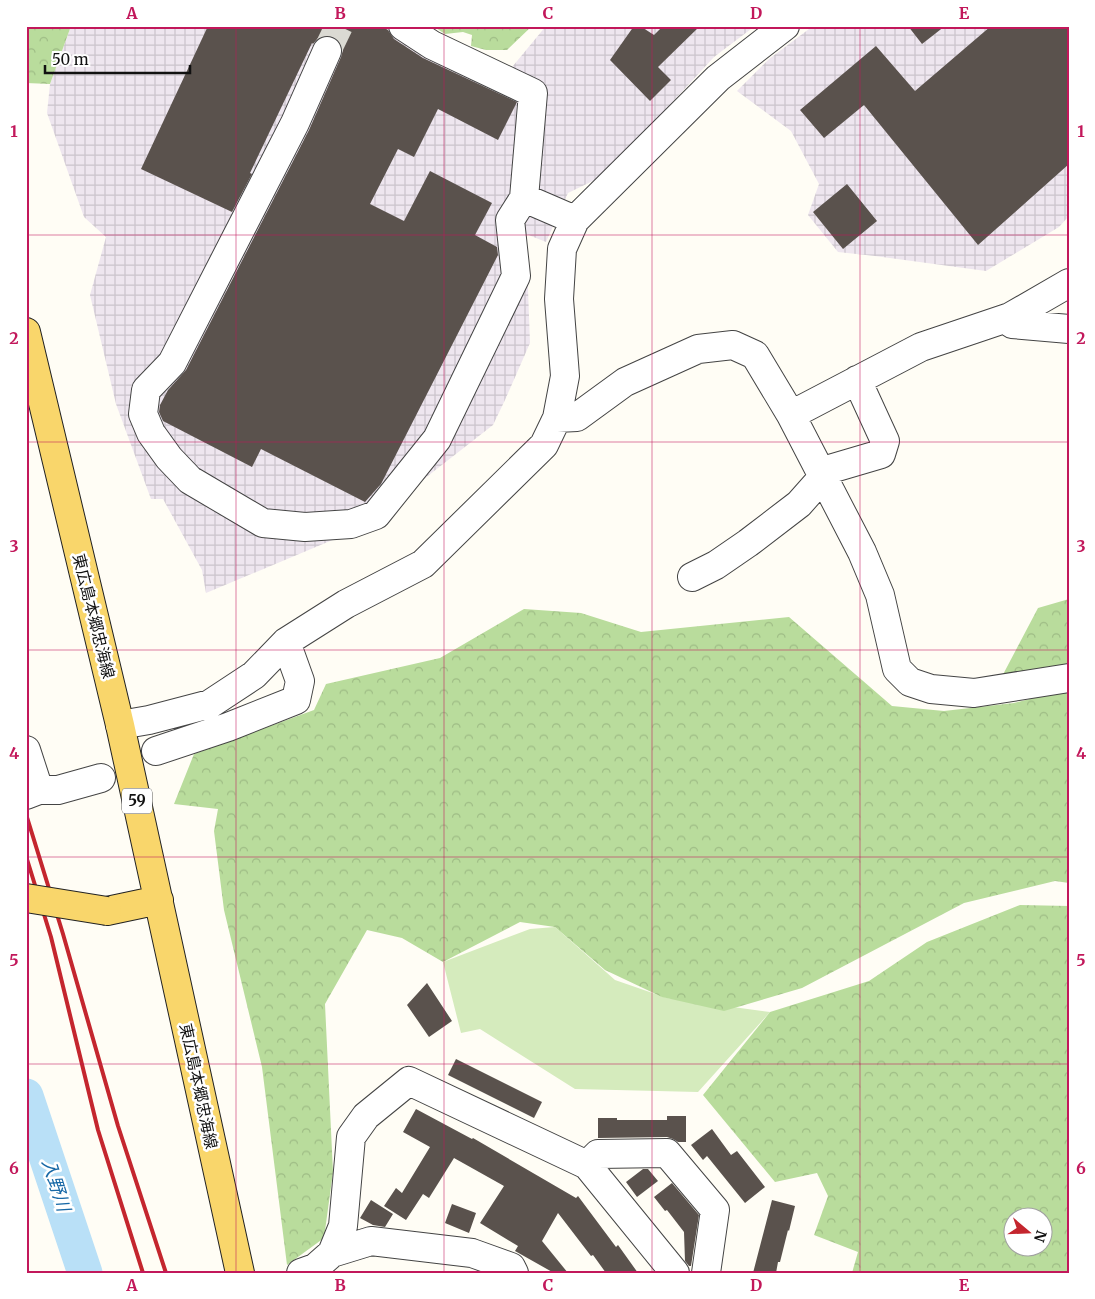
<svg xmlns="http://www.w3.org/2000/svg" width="1095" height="1299" viewBox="0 0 1095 1299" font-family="Merriweather,'Noto Sans JP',serif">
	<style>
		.industrial { fill: url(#industrial-grid) }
		.grass { fill: #d5ebbd }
		.forest { fill: url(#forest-crowns); fill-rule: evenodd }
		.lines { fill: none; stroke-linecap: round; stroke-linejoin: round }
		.river { stroke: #b9e0f7; stroke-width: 35 }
		.building { fill: #5a524d }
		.minor-tunnel { stroke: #dbdad3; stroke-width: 28; stroke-dasharray: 28 14; stroke-linecap: butt }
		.minor-casing { stroke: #444; stroke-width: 30 }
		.major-casing { stroke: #222; stroke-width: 30 }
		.minor { stroke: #fff; stroke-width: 28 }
		.major { stroke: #f9d66b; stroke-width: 28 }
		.rail { stroke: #c4262e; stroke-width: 4 }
		.major-bridge-casing { stroke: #222; stroke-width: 30; stroke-linecap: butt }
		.major-bridge { stroke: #f9d66b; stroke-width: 28 }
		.grid { fill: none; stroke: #c2185b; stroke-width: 1; stroke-opacity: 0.55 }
		.labels { text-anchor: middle; stroke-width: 5; stroke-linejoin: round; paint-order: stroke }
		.shield { fill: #fff; stroke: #585858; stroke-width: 1 }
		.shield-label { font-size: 15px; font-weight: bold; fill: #111 }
		.street-label { font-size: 16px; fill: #111; stroke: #fff }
		.water-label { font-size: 18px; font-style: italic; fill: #1768a6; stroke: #fff }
		.neatline { fill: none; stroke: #c2185b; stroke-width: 2 }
		.grid-label { font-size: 16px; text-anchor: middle; font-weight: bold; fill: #c2185b }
	</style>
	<defs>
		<pattern id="industrial-grid" width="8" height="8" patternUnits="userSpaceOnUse" patternTransform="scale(1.25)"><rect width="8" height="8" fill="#eee6ef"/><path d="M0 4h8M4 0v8" fill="none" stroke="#cbc4cc"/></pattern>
		<pattern id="forest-crowns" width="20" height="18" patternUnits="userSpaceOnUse" patternTransform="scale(1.25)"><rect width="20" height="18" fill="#b9dc9c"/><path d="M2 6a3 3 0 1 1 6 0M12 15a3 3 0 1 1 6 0" fill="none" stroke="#9ebc85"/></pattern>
	</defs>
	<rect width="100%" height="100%" fill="#fffdf5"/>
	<!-- industrial -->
	<path class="industrial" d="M71,26H419L508,72L546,26H755L714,57L605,175L568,193L546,242L526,234L530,343L505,400L493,425L415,486L342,536L206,593L202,570L163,499H151L116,404L90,295L106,237L84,217L47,113L50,84Z
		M813,26H1069V216L1059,227L986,271L875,256L838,252L808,215L819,184L791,131L737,91L769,59Z"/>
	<!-- grass -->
	<path class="grass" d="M555,927L615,980L667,998L770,1012L698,1092L575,1089L480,1029L461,1033L443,962L530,929Z"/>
	<!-- forest -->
	<path class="forest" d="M26,26H71L50,84L26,83Z
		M433,26H532L507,50H486L471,46L472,35L463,32L445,34Z
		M1069,599V671L998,684L1038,608Z
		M524,609L581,613L641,632L789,617L892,706L944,711L1014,703L1069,689V883L1055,881L964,903L802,988L724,1011L662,997L605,970L555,927L520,922L443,962L402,938L367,930L325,1004L333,1172L324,1238L287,1265L262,1067L224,910L214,831L218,809L174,804L194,754L314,710L326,684L440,658Z
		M1020,905L1069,906V1273H852L858,1252L814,1235L828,1196L817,1173L775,1182L703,1095L770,1012L869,981L927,942ZM1042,1216V1246H1012V1216Z"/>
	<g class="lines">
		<!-- river -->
		<path class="river" d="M26,1096L85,1273"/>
	</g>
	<!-- building -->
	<path class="building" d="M208,26H381L388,30L394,39L423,58L517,102L498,140L438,109L414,157L398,149L370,204L404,221L430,171L492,203L475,235L497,247L498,255L381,484L365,502L261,449L252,467L163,421L159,412L160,405L168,390L186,370L309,130L341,57L343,50L339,41L333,37L325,36L318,38L313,44L312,43L250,173L252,174L232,212L141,169Z
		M634,26H640L654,35L663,26H700L658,67L671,80L650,101L610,60Z
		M908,26H945L922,44Z
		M991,26H1069V164L978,245L864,105L824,138L800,110L876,46L915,91Z
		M847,184L877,221L843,249L813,212Z
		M427,983L452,1021L429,1037L407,1005Z
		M456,1059L542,1102L534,1118L448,1075Z
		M416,1109L472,1139L473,1138L576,1198L578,1196L616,1247L618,1245L638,1273H606L593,1255L591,1256L558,1213L542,1241L568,1273H554L515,1251L518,1246L480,1223L504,1186L454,1158L429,1198L423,1194L406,1220L384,1206L396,1188L402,1193L430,1147L403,1132Z
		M667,1116H686V1142H678L673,1139L667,1137L598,1138V1118H617V1120H667Z
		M712,1129L731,1155L737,1151L765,1187L745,1203L707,1156L703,1160L691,1145Z
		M643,1169H648L658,1181L637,1197L626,1182Z
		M672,1183L699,1215L691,1266H689L685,1261L684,1232L667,1210L665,1211L654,1197Z
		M371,1200L393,1214L385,1227L373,1225L360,1218Z
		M772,1200L795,1206L789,1231L788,1230L780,1262H778L776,1273H753Z
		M452,1204L476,1213L469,1233L445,1223Z"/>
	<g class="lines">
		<!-- minor-tunnel -->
		<path class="minor-tunnel" d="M327,51L339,26"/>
		<defs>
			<path id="minor" d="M403,26L432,45L533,93L524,198L575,220
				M327,51L295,123L172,363L146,390L143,414L151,433L169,458L190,480L263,523L305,527L351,524L376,515L437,439L516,276L510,220L524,198
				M1010,317L1012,324L1069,329
				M791,415L921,347L1010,317L1069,283
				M557,418L577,417L625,382L698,349L733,345L755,355L791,415L862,552L880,595L897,669L910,682L931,689L974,693L1069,678
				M692,577L716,565L748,543L799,504L830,469L881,454L885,441L857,380
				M120,725L149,720L210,704L254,675L286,642L346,604L423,564L544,445L557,418L565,376L559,299L562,249L575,220L718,78L785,26
				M26,750L39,790
				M156,751L228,727L296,700L300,681L286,642
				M26,795L39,790H58L101,778
				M587,1165L598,1154L667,1153L715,1210L706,1273
				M332,1253L371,1241L472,1253L511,1267L514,1273
				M301,1273L315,1268L332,1253L343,1226L351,1137L366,1116L409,1081L587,1165L675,1273"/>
			<path id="major" d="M26,332L120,725L240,1273
				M107,911L159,900"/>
		</defs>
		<!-- minor casing -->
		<use href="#minor" class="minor-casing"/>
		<!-- major casing -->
		<use href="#major" class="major-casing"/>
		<!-- minor -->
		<use href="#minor" class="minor"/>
		<!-- major -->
		<use href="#major" class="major"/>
		<!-- rail -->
		<path class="rail" d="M26,814L63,934L118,1126L166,1273
			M26,856L51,937L98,1130L143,1273"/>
		<defs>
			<path id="major-bridge" d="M26,898L107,911"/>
		</defs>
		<!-- major-bridge casing -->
		<use href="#major-bridge" class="major-bridge-casing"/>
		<!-- major-bridge -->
		<use href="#major-bridge" class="major-bridge"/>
	</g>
	<!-- grid -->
	<path class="grid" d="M236,26V1273M444,26V1273M652,26V1273M860,26V1273M26,235H1069M26,442H1069M26,650H1069M26,857H1069M26,1064H1069"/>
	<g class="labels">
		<!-- shield labels -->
		<rect class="shield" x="122" y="788.5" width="30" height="25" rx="4"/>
		<g class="shield-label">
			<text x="137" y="806">59</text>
		</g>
		<!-- street labels -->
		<g class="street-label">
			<text transform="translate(94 616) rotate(76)" y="6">東広島本郷忠海線</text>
			<text transform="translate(199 1086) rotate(78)" y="6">東広島本郷忠海線</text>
		</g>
		<!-- water labels -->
		<g class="water-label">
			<text transform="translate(56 1185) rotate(72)" y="6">入野川</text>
		</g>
	</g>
	<!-- border -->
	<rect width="1095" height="1299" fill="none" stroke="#ffffff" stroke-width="55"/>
	<!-- north arrow -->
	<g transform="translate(1028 1232) rotate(109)"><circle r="24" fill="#ffffff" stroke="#a0a0a0"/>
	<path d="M0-4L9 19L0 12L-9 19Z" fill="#c4262e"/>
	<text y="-8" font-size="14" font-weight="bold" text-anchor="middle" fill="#111111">N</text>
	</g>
	<!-- scale -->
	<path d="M45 65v8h145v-8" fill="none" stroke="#111111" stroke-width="2.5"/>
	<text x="52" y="65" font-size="15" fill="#111111" stroke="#ffffff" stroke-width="4" paint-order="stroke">50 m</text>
	<rect x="28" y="28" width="1040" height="1244" class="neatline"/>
	<g class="grid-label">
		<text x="132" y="19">A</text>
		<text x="340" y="19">B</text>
		<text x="548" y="19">C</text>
		<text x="756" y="19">D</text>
		<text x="964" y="19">E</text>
		<text x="14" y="137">1</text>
		<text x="1081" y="137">1</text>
		<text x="14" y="344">2</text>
		<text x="1081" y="344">2</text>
		<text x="14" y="552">3</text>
		<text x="1081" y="552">3</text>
		<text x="14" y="759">4</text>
		<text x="1081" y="759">4</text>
		<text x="14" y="966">5</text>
		<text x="1081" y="966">5</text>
		<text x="14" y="1174">6</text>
		<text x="1081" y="1174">6</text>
		<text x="132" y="1291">A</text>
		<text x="340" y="1291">B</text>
		<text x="548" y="1291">C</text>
		<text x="756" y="1291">D</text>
		<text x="964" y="1291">E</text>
	</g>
</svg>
